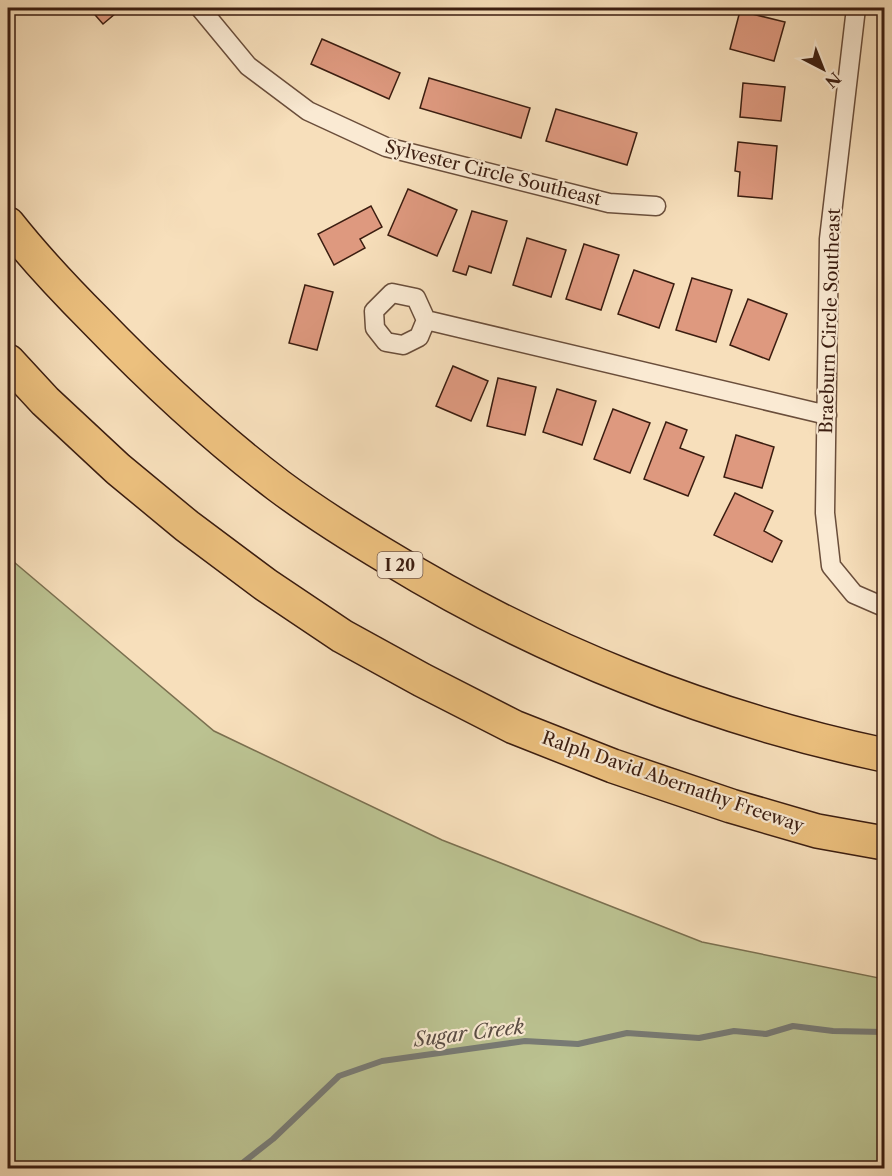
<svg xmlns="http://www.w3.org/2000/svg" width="892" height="1176" viewBox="0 0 892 1176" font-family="'Libre Caslon Text',serif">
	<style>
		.green { fill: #bbc291; stroke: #7b7050; stroke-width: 1.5 }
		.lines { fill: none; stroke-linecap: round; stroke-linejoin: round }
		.stream { stroke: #787b75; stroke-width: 6 }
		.building { fill: #de997f; stroke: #3b1d10; stroke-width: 1.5 }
		.street-casing { stroke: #6a4e3b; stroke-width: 21 }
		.highway-casing { stroke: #3b1d10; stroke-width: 36 }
		.street { stroke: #faead3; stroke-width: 18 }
		.highway { stroke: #ecc07e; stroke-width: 33 }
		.labels { text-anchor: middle; stroke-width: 4.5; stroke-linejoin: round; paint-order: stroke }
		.shield { fill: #faead3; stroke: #745a4a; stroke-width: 1.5 }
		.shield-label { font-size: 16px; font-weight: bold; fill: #3b1d10 }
		.street-label { font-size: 18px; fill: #3b1d10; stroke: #faead3 }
		.water-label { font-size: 20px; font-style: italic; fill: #594c43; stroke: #faead3 }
	</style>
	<rect width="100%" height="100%" fill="#f7dfbb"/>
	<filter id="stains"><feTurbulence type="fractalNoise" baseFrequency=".00333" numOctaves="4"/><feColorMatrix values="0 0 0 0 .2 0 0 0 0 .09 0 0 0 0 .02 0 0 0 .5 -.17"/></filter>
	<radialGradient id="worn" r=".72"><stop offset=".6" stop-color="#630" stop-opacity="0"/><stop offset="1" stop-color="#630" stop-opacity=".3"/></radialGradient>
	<!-- green -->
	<path class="green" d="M8,557L214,731L442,840L702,942L884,979V1168H8Z"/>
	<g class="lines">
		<!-- stream -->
		<path class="stream" d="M236,1168L273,1139L339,1076L382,1061L525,1041L578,1044L627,1033L699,1038L734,1031L766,1034L793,1026L833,1031L884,1032"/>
	</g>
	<!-- building -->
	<path class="building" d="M89,8H122L103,24Z
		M740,11L785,22L774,61L730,49Z
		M322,39L400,73L389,99L311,64Z
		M429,78L530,108L521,138L420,108Z
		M743,83L785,87L781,121L740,117Z
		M556,109L637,133L627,165L546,141Z
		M738,142L777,146L772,199L738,196L740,172L735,171Z
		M408,189L457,210L437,256L388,235Z
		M371,206L382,227L360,239L365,248L334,265L318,234Z
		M472,211L507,221L491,273L469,266L466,275L453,271Z
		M527,238L566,250L551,297L513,285Z
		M584,244L619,255L601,310L566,299Z
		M634,270L674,284L659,328L618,314Z
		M692,278L732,290L716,342L676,330Z
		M305,285L333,292L317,350L289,343Z
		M748,299L787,314L769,360L730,345Z
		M453,366L488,381L471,421L436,406Z
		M498,378L536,387L525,435L487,426Z
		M557,389L596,401L582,445L543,432Z
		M613,409L650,423L630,473L594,459Z
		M666,422L687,430L680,448L704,457L688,496L644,479Z
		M736,435L774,447L762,488L724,477Z
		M735,493L773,511L764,531L782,541L772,562L714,535Z"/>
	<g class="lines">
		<defs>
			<path id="street" d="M200,8L248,66L308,111L386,147L609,203L656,206
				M856,8L829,239L825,513L831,566L854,594L884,607
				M392,293L416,298L426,320L419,337L403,345L386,342L375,328L374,311Z
				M426,320L827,415"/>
			<path id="highway" d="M8,224C35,258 65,290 96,321C153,380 213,436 279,486C314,512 352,536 389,558C541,651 710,718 884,755
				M8,361L45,401L118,469L187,526L266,585L342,636L422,680L514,727L613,766L731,806L817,831L884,843"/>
		</defs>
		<!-- street casing -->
		<use href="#street" class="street-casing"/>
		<!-- highway casing -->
		<use href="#highway" class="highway-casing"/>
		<!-- street -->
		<use href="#street" class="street"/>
		<!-- highway -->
		<use href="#highway" class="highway"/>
	</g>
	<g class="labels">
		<!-- shield labels -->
		<rect class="shield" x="377.5" y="552" width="45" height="26" rx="4.5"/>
		<g class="shield-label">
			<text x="400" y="571">I 20</text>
		</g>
		<!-- street labels -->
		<g class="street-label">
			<text transform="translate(493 173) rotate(14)" y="6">Sylvester Circle Southeast</text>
			<text transform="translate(830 321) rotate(-88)" y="6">Braeburn Circle Southeast</text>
			<text transform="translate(673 782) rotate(19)" y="6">Ralph David Abernathy Freeway</text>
		</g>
		<!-- water labels -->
		<g class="water-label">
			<text transform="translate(469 1033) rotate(-7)" y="7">Sugar Creek</text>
		</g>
	</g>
	<!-- margin -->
	<rect width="892" height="1176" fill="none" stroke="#f7dfbb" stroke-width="30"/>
	<rect x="9" y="9" width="874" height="1158" fill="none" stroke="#3b1d10" stroke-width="3"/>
	<rect x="15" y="15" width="862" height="1146" fill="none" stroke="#3b1d10" stroke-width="1.5"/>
	<!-- north arrow -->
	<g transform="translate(823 69) rotate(138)" stroke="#faead3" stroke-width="4.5" paint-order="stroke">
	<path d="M0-4.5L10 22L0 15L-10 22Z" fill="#3b1d10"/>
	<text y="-9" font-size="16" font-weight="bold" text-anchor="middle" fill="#3b1d10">N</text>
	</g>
	<rect width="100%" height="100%" filter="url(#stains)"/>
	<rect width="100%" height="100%" fill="url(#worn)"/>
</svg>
